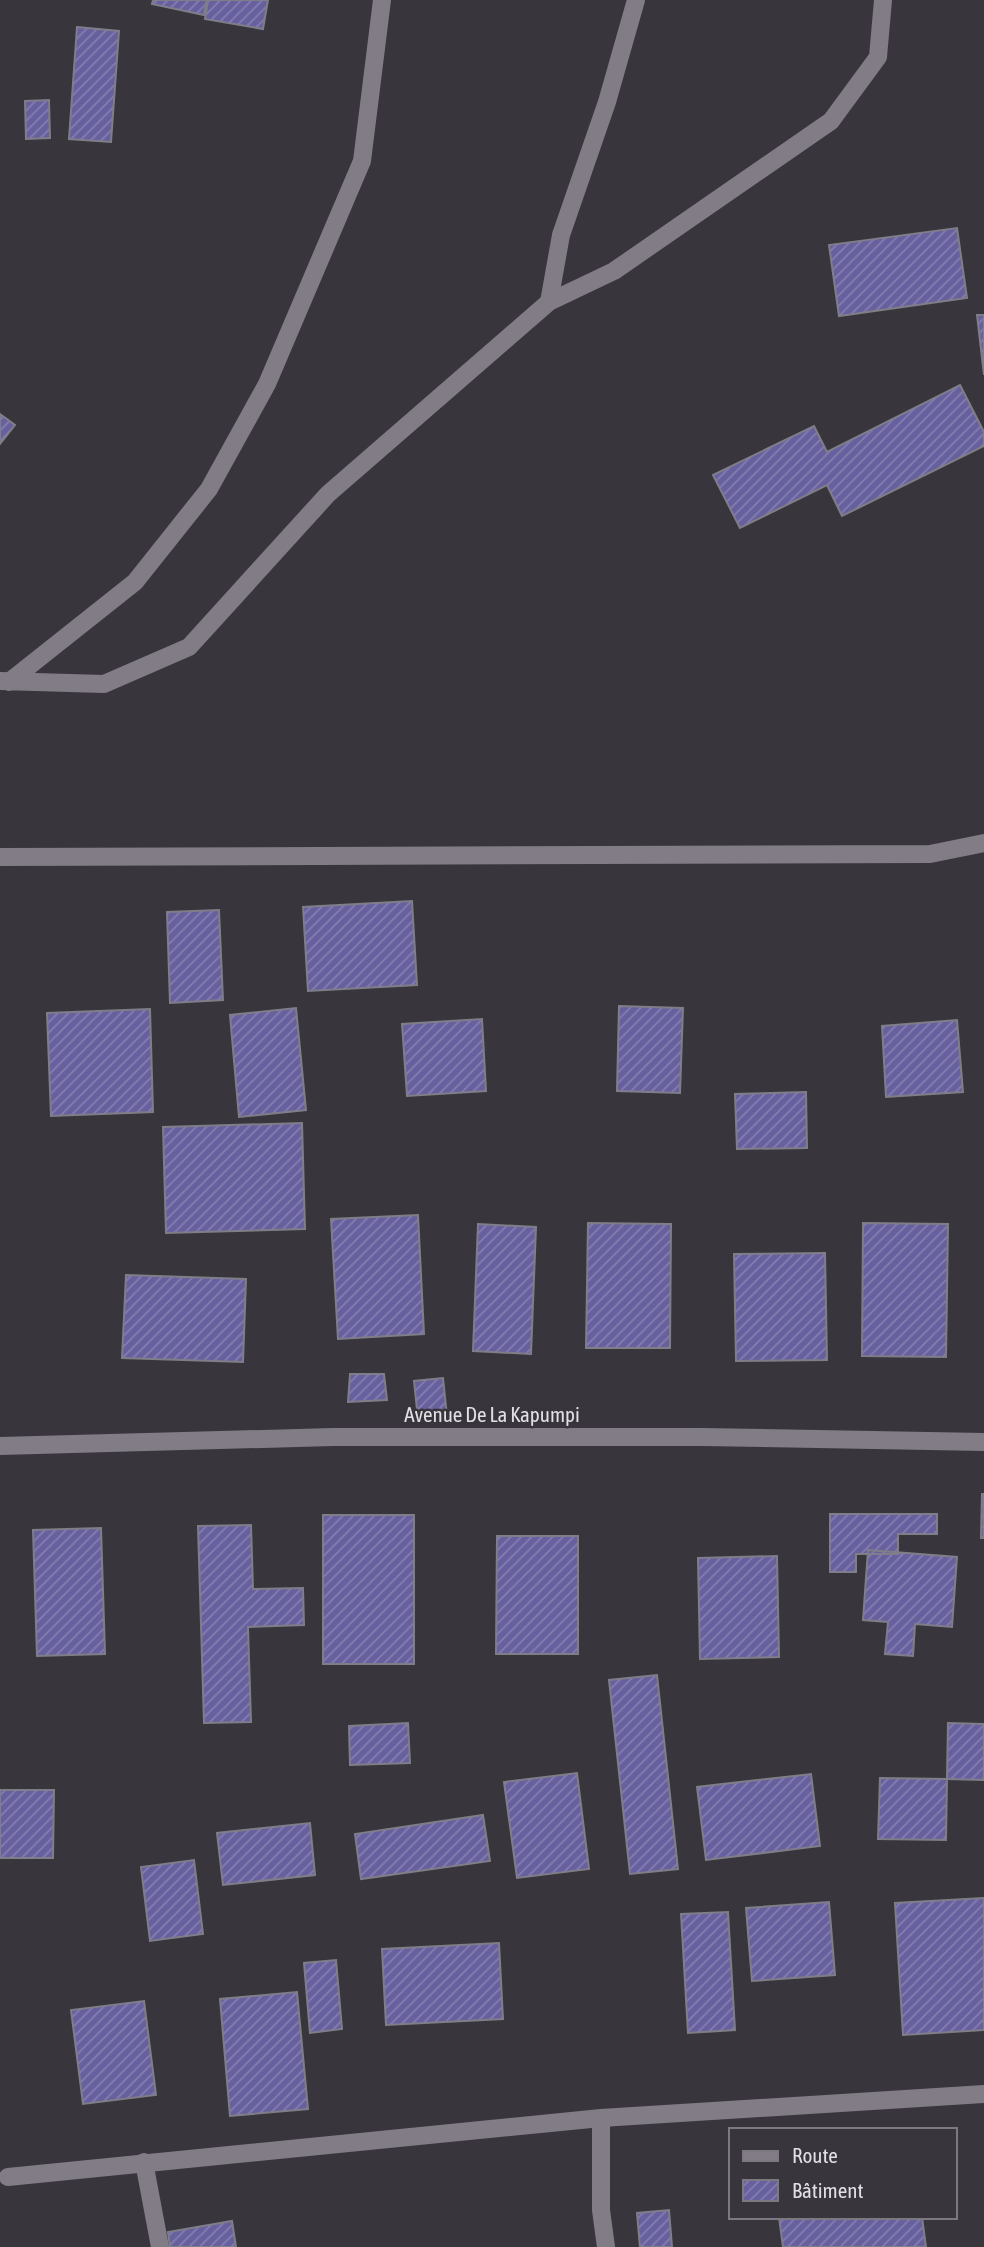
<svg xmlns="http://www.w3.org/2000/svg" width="984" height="2247" font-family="'Asap Condensed',sans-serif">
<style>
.building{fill:url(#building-hatch);stroke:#7f7e88;stroke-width:2}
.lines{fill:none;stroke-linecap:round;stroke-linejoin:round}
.minor{stroke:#817c86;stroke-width:18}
.secondary{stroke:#817c86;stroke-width:18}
.labels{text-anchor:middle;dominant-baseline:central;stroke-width:5;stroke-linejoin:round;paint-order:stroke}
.street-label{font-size:21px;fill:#e2dfe5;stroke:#39353d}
</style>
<defs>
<pattern id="building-hatch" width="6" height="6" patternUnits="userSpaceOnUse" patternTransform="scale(1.75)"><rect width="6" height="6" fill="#67609e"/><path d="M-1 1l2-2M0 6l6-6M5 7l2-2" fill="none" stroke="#847eb0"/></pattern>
</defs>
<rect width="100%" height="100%" fill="#39353d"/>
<path class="building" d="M153,0H207L204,15L152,4Z
M208,0H268L263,29L205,19Z
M77,27L119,31L111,142L69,139Z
M49,100L50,138L26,139L25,101Z
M957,228L967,298L839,316L829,245Z
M977,315H984V375Z
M960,385L984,432V446L842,516L827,485L740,528L713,475L814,426L827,452Z
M0,414L15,425L0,444Z
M412,901L417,985L308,991L303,907Z
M219,910L223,1000L170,1003L167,912Z
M619,1006L683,1008L680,1093L617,1091Z
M296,1008L306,1110L239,1117L230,1015Z
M150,1009L153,1112L51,1116L47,1013Z
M482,1019L486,1091L407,1096L402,1024Z
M957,1020L963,1092L886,1097L882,1026Z
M806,1092L807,1148L737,1149L735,1094Z
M302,1123L305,1229L166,1233L163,1127Z
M418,1215L424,1334L338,1339L331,1219Z
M588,1223L671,1224L670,1348H586Z
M863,1223L948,1224L946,1357L862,1356Z
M478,1224L536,1227L531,1354L473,1351Z
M825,1253L827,1360L736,1361L734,1254Z
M126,1275L246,1279L243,1362L122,1358Z
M350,1374H384L387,1400L348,1402Z
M443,1378L447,1416L418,1419L414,1381Z
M982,1494H984V1538H981Z
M830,1514H937V1534H898V1554H856V1572H830Z
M323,1515H414V1664H323Z
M251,1525L253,1589L303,1588L304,1625L248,1627L251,1722L204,1723L198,1526Z
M101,1528L105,1654L37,1656L33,1530Z
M497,1536H578V1654H496Z
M868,1550L957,1557L952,1627L915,1624L913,1656L885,1654L888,1622L863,1620Z
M777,1556L779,1657L700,1659L698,1558Z
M657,1675L678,1869L630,1874L609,1680Z
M408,1723L410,1763L350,1765L349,1726Z
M948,1723L984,1724V1780L947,1779Z
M577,1773L589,1869L517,1878L504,1782Z
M811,1774L820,1846L706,1860L697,1787Z
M880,1778L947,1779L946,1840L878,1839Z
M0,1790H54L53,1858H0Z
M483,1815L490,1861L361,1879L355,1834Z
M310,1823L315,1875L223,1885L217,1833Z
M194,1860L203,1934L150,1941L141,1867Z
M984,1898V2030L903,2035L895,1903Z
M829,1902L835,1975L752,1981L746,1908Z
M728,1912L735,2030L688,2033L681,1914Z
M499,1943L503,2019L386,2025L382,1949Z
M336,1960L342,2029L310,2033L304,1963Z
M297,1992L308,2109L230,2116L220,1999Z
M144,2001L156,2095L83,2104L71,2010Z
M669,2210L672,2247H640L637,2213Z
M779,2217H922L926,2247H783Z
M232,2221L236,2247H170L168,2232Z"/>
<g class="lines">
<path class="minor" d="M549,302L561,235L607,102L636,0
M0,681L104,684L189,647L328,494L549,302L614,271L831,121L878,57L883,0
M9,682L135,582L209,489L267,384L362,161L382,0
M0,857L930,854L984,843
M601,2118V2210L606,2247
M144,2162L160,2247
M8,2177L601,2118L984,2094"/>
<path class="secondary" d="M0,1446L333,1437H702L984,1442"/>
</g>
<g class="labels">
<g class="street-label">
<text x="492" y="1414">Avenue De La Kapumpi</text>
</g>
</g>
<rect x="729" y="2128" width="228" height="91" fill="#39353d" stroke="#7d7980" stroke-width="2"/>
<rect x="743" y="2151" width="35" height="10" fill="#817c86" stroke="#7d7980" stroke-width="2"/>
<text x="792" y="2163" font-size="21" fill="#e2dfe5">Route</text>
<rect x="743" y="2180" width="35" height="21" fill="url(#building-hatch)" stroke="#7d7980" stroke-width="2"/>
<text x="792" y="2198" font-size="21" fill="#e2dfe5">Bâtiment</text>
</svg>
